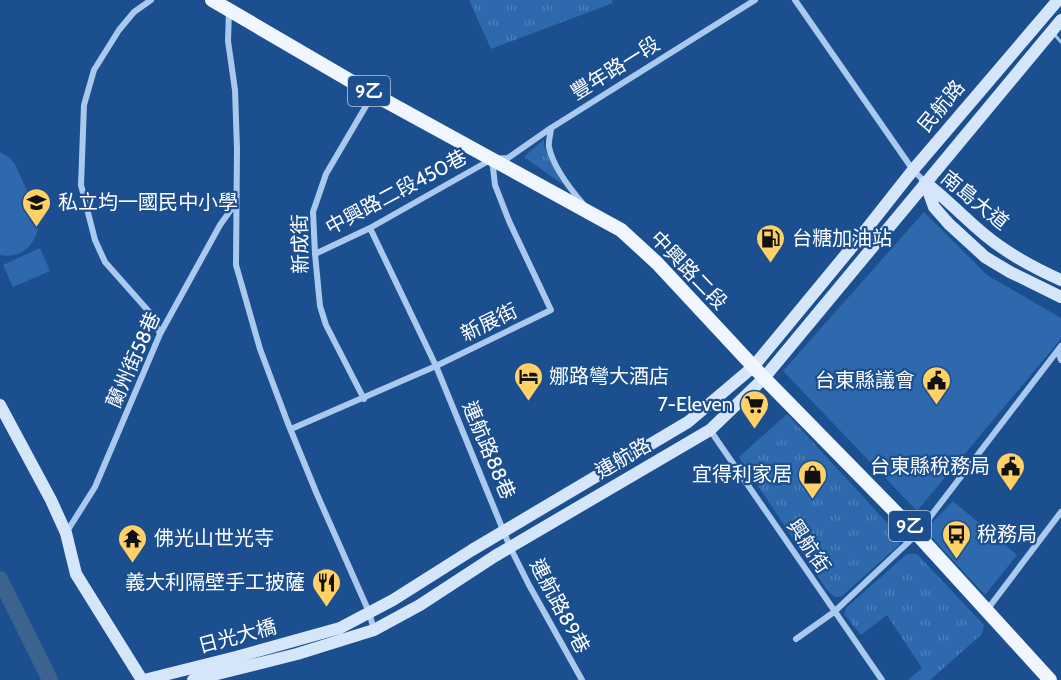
<svg xmlns="http://www.w3.org/2000/svg" width="1061" height="680" font-family="Cabin,'Noto Sans TC',sans-serif">
<style>
.grass{fill:url(#grass-tufts)}
.garden{fill:#2e69ad}
.lines{fill:none;stroke-linecap:round;stroke-linejoin:round}
.stream{stroke:#9cc4f0;stroke-width:3}
.river{stroke:#3c6290;stroke-width:16}
.street{stroke:#a9c9ee;stroke-width:6}
.secondary{stroke:#d6e6fa;stroke-width:12}
.primary{stroke:#f0f6ff;stroke-width:14}
.labels{text-anchor:middle;dominant-baseline:central;stroke-width:4.5;stroke-linejoin:round;paint-order:stroke}
.shield{fill:#1b4f8f;stroke:#bbcadd;stroke-width:1.5}
.shield-label{font-size:18px;font-weight:bold;fill:#fff}
.street-label{font-size:20px;fill:#fff;stroke:#1b4f8f}
.poi-label{font-size:20px;fill:#fff;stroke:#1b4f8f;text-anchor:start}
</style>
<defs>
<pattern id="grass-tufts" width="24" height="20" patternUnits="userSpaceOnUse" patternTransform="scale(1.5)"><rect width="24" height="20" fill="#2e69ad"/><path d="M3 7l-1-3M5 7V3M7 7l1-3M15 17l-1-3M17 17v-4M19 17l1-3" fill="none" stroke="#4d80b9"/></pattern>
</defs>
<rect width="100%" height="100%" fill="#1b4f8f"/>
<path class="grass" d="M469,0H612L613,3L491,49Z
M544,139V145L562,184L524,157Z
M787,414L901,538L899,545L841,597H835L827,590L739,457Z
M907,554H917L984,625L982,634L930,680H908L922,668L887,615L861,635L844,614L846,608Z"/>
<path class="garden" d="M0,152L9,157L15,164L38,216C41,239 25,260 0,255Z
M924,212L987,275L1061,318V339L917,511L783,371Z
M40,248L50,271L13,287L3,265Z
M953,501L1017,555L985,595L925,530Z"/>
<g class="lines">
<path class="stream" d="M1054,34L1061,42"/>
<path class="river" d="M0,579L50,680"/>
<path class="street" d="M151,0L134,12L119,30L94,70L84,105L81,185L95,240L105,262L152,315L160,334
M795,0L913,170L925,182
M229,11L228,41L235,90L237,149L236,265L260,349L287,421L316,492L369,612L374,630
M551,128C551,133 548,141 549,147C553,167 571,190 584,205
M370,228L436,366L510,547L529,585L582,680
M315,254L370,228L492,159L508,158L551,128L755,0
M1058,351L1061,360
M364,399L326,325L320,306L315,254L313,212L326,174L373,94
M291,429L436,366L551,310L509,221L495,185L492,159
M710,430L882,680
M66,533L95,487L160,334L220,225L235,204
M987,610L1061,512
M796,639L834,612L917,534L1061,346"/>
<path class="secondary" d="M925,182L934,207L949,224L985,257L1010,272L1061,297
M926,183C947,199 965,219 985,235C1008,254 1034,268 1061,280
M0,405L51,500L66,533L76,574L142,680
M144,680L236,657L340,628L393,600L472,550L688,422L753,367L857,241L913,170L1058,0
M193,680L297,654L374,630L420,605L495,556L710,430L764,378L1061,20"/>
<path class="primary" d="M212,0L373,94L621,230L657,263L764,378L917,534L1050,680"/>
</g>
<defs>
<symbol id="school-pin" viewBox="-11 -11 22 30"><path d="M0 17L-7.5 6A9.5 9.5 0 1 1 7.5 6Z" fill="#ffd166" stroke="#1b4f8f"/><path d="M0-5L7-2L0 1L-7-2ZM-4 1L0 2.5L4 1V4Q0 6-4 4Z" fill="#111"/></symbol>
<symbol id="fuel-pin" viewBox="-11 -11 22 30"><path d="M0 17L-7.5 6A9.5 9.5 0 1 1 7.5 6Z" fill="#ffd166" stroke="#1b4f8f"/><path d="M-5.5-6h7V0h2V4h1.3V-2.5L3-4.5l.8-.8L6-3V5H2.5V1h-1V6h-7ZM-4.2-4.7v3.2H.2V-4.7Z" fill="#111"/></symbol>
<symbol id="hotel-pin" viewBox="-11 -11 22 30"><path d="M0 17L-7.5 6A9.5 9.5 0 1 1 7.5 6Z" fill="#ffd166" stroke="#1b4f8f"/><path d="M-6-4.5h1.5V1H6V5H4.5V3h-9V5H-6ZM-4 0a1.8 1.8 0 1 1 3.6 0ZM.5 0V-2.5h3Q6-2.5 6 0Z" fill="#111"/></symbol>
<symbol id="civic-pin" viewBox="-11 -11 22 30"><path d="M0 17L-7.5 6A9.5 9.5 0 1 1 7.5 6Z" fill="#ffd166" stroke="#1b4f8f"/><path d="M-.6-6.5H3V-4.5H.6V-3L4-1V1h2V6H-6V1h2V-1L-.6-3ZM-1.2 2.5V6h2.4V2.5Z" fill="#111"/></symbol>
<symbol id="supermarket-pin" viewBox="-11 -11 22 30"><path d="M0 17L-7.5 6A9.5 9.5 0 1 1 7.5 6Z" fill="#ffd166" stroke="#1b4f8f"/><path d="M-6-5.5h2.5l.6 2H6L4.5 2H-2.5L-4.4-4H-6ZM-1.5 3.2a1.3 1.3 0 1 0 .1 0ZM3 3.2a1.3 1.3 0 1 0 .1 0Z" fill="#111"/></symbol>
<symbol id="shop-pin" viewBox="-11 -11 22 30"><path d="M0 17L-7.5 6A9.5 9.5 0 1 1 7.5 6Z" fill="#ffd166" stroke="#1b4f8f"/><path d="M-5-2.5h2.3a2.7 3.5 0 0 1 5.4 0H5L5.5 6h-11ZM-1.5-2.5h3a1.5 2.3 0 0 0-3 0Z" fill="#111"/></symbol>
<symbol id="bus-pin" viewBox="-11 -11 22 30"><path d="M0 17L-7.5 6A9.5 9.5 0 1 1 7.5 6Z" fill="#ffd166" stroke="#1b4f8f"/><path d="M-5-6H5V4H4V6H2V4H-2V6H-4V4H-5ZM-3.5-4V0h7V-4ZM-3.5 1.2v1.5H-2V1.2ZM2 1.2v1.5H3.5V1.2Z" fill="#111"/></symbol>
<symbol id="temple-pin" viewBox="-11 -11 22 30"><path d="M0 17L-7.5 6A9.5 9.5 0 1 1 7.5 6Z" fill="#ffd166" stroke="#1b4f8f"/><path d="M0-6L5-2H3V0L6.5 2.5H4V6H1.5V3h-3V6H-4V2.5H-6.5L-3 0V-2H-5Z" fill="#111"/></symbol>
<symbol id="restaurant-pin" viewBox="-11 -11 22 30"><path d="M0 17L-7.5 6A9.5 9.5 0 1 1 7.5 6Z" fill="#ffd166" stroke="#1b4f8f"/><path d="M-5-6h1v4h1v-4h1v4h1v-4h1v5L-1.5 .5V6h-2V.5L-5-1ZM5-6V6H3V1.5H1.5Q1.5-4 5-6Z" fill="#111"/></symbol>
</defs>
<g fill-rule="evenodd">
<use href="#school-pin" x="20" y="186" width="33" height="45"/>
<use href="#fuel-pin" x="754" y="222" width="33" height="45"/>
<use href="#hotel-pin" x="512" y="360" width="33" height="45"/>
<use href="#civic-pin" x="920" y="364" width="33" height="45"/>
<use href="#supermarket-pin" x="738" y="388" width="33" height="45"/>
<use href="#civic-pin" x="994" y="450" width="33" height="45"/>
<use href="#shop-pin" x="796" y="458" width="33" height="45"/>
<use href="#bus-pin" x="940" y="518" width="33" height="45"/>
<use href="#temple-pin" x="116" y="522" width="33" height="45"/>
<use href="#restaurant-pin" x="310" y="566" width="33" height="45"/>
</g>
<g class="labels">
<g class="shield">
<rect x="348" y="76" width="42" height="30" rx="4.5"/>
<rect x="889" y="511" width="42" height="30" rx="4.5"/>
</g>
<g class="shield-label">
<text x="369" y="91">9乙</text>
<text x="910" y="526">9乙</text>
</g>
<g class="street-label">
<text transform="translate(615 68) rotate(-32)">豐年路一段</text>
<text transform="translate(941 106) rotate(-50)">民航路</text>
<text transform="translate(396 192) rotate(-28)">中興路二段450巷</text>
<text transform="translate(975 200) rotate(39)">南島大道</text>
<text transform="translate(300 244) rotate(-91)">新成街</text>
<text transform="translate(689 270) rotate(46)">中興路二段</text>
<text transform="translate(489 322) rotate(-26)">新展街</text>
<text transform="translate(133 360) rotate(-66)">蘭州街58巷</text>
<text transform="translate(489 450) rotate(67)">連航路88巷</text>
<text transform="translate(623 458) rotate(-30)">連航路</text>
<text transform="translate(809 546) rotate(56)">興航街</text>
<text transform="translate(560 606) rotate(62)">連航路89巷</text>
<text transform="translate(237 636) rotate(-15)">日光大橋</text>
</g>
<g class="poi-label">
<text x="58" y="202">私立均一國民中小學</text>
<text x="792" y="238">台糖加油站</text>
<text x="549" y="376">娜路彎大酒店</text>
<text x="915" y="380" text-anchor="end">台東縣議會</text>
<text x="733" y="404" text-anchor="end">7-Eleven</text>
<text x="990" y="466" text-anchor="end">台東縣稅務局</text>
<text x="792" y="474" text-anchor="end">宜得利家居</text>
<text x="977" y="534">稅務局</text>
<text x="154" y="538">佛光山世光寺</text>
<text x="305" y="582" text-anchor="end">義大利隔壁手工披薩</text>
</g>
</g>
</svg>
